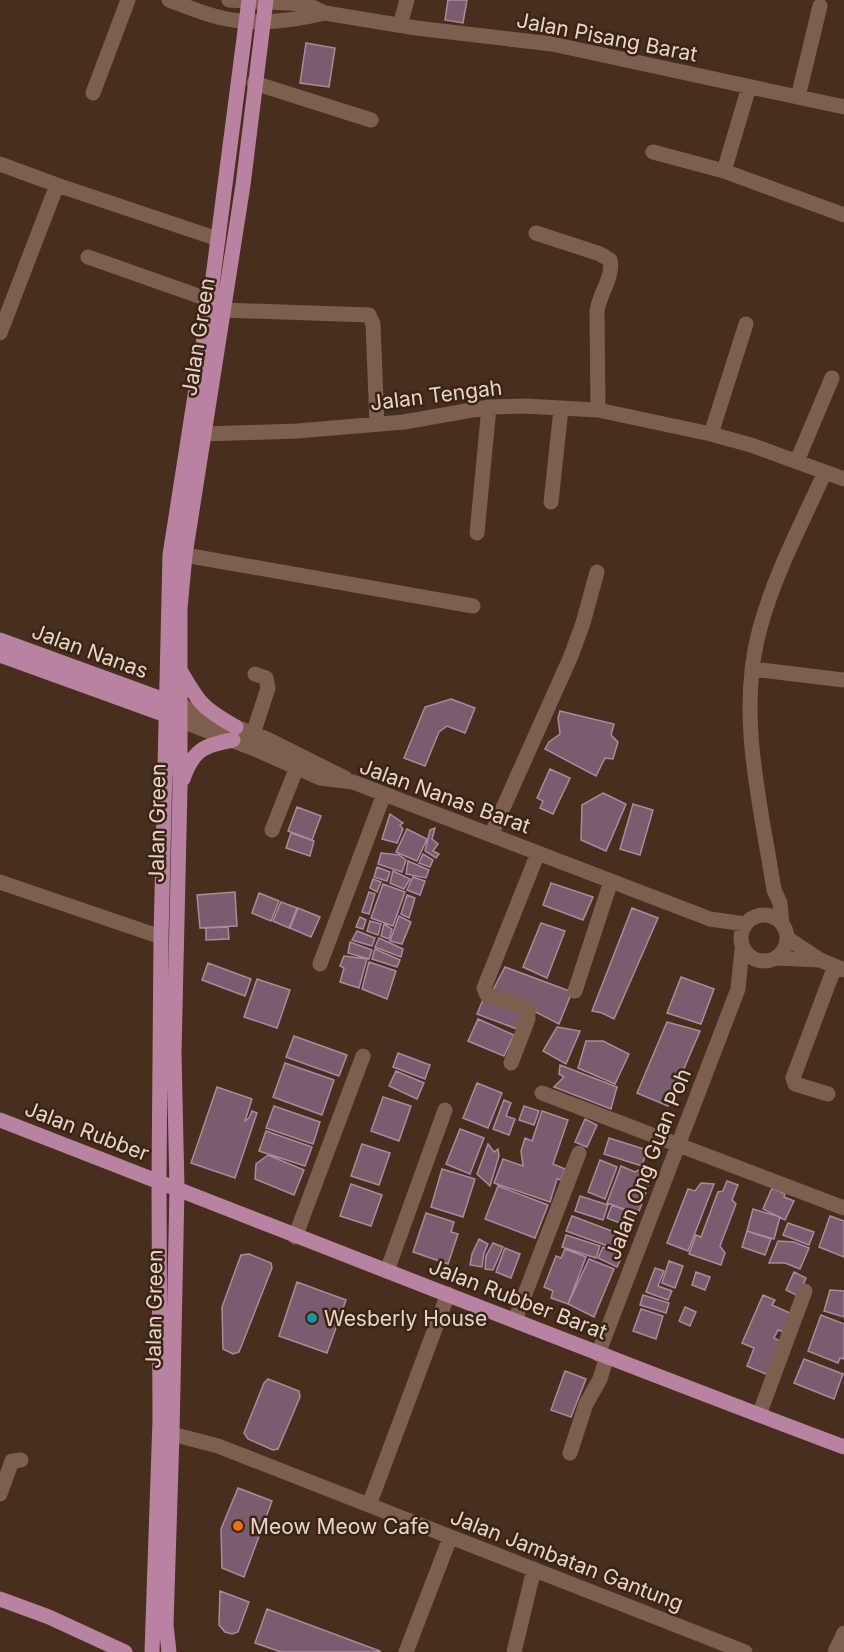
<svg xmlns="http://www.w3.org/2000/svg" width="844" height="1652" font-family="Inter,sans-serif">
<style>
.building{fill:#795c6e;stroke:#a98b9e;stroke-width:1.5}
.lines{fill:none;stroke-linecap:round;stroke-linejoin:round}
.minor{stroke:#7c604d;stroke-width:15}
.major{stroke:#b783a1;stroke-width:15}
.culture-dot{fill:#0f9aa8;stroke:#3c2413;stroke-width:2}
.food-dot{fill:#e8710a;stroke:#3c2413;stroke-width:2}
.labels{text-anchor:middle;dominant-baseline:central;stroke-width:5;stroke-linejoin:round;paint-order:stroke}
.street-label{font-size:21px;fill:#e5d5cb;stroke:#3c2413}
.poi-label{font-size:21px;fill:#e5d5cb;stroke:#3c2413;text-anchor:start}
</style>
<rect width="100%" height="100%" fill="#472e1d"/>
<path class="building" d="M448,0H467L463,23L445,20Z
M306,43L335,48L329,87L300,83Z
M451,699L475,708L465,733L447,726L439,732L425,766L404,758L425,707Z
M560,711L614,724L611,735L618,742L613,759L605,758L596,776L545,749L549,742L560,734L558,718Z
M550,769L570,778L553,814L540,808L543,801L537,798Z
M603,793L626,804L606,851L581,840L582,805Z
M633,804L653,810L640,855L620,849Z
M297,807L321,816L312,840L288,831Z
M390,814L403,823L400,825L403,829L397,843L382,839Z
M435,828L432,839L438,844L433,851L439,854L436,858L425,851L430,830Z
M407,829L427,839L417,861L396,852Z
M291,833L314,841L310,856L286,848Z
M381,853L399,855L406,860L402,872L378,864Z
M423,854L433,860L430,867L419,863Z
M408,861L429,870L426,878L406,874Z
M377,867L390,872L387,881L374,877Z
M393,871L410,879L404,889L390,883Z
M413,877L425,881L420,895L407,890Z
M373,879L381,882L377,892L370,888Z
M551,883L593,897L583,920L543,905Z
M383,884L405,892L393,926L371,918Z
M235,892L237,926L200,928L197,895Z
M369,892L375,894L369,914L362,912Z
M259,893L279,901L271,921L252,913Z
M407,895L415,898L409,918L401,914Z
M281,902L297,908L289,928L273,921Z
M298,908L320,917L311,937L290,928Z
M632,908L658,918L614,1019L602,1013L592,1011Z
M399,916L411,922L402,944L390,941Z
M360,917L366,920L363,929L356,927Z
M370,921L381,924L378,935L367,931Z
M541,923L565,931L547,978L523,967Z
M384,924L392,929L389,939L381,936Z
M228,927L229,939L206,940V928Z
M357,931L375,938L372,946L352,940Z
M379,938L403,949L401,957L375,947Z
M350,942L372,950L369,959L348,953Z
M375,949L400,960L397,967L372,959Z
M344,956L367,959L359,988L340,982L344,968L340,966Z
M369,962L396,971L387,999L362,989Z
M208,963L251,979L245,996L202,980Z
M505,967L572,992L559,1024L493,990Z
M681,977L714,989L701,1024L667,1013Z
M257,979L290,990L277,1028L244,1017Z
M484,997L524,1012L517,1029L477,1014Z
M478,1019L514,1035L504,1056L468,1041Z
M667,1022L700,1031L668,1106L637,1093Z
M557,1027L580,1031L566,1064L543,1051Z
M294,1036L347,1055L339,1076L286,1057Z
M586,1041H603L629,1054L615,1084L578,1068Z
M398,1053L430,1065L425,1079L393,1067Z
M285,1063L334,1080L322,1115L273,1097Z
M560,1065L617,1087L611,1109L554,1087L564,1077L559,1074Z
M396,1071L424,1083L417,1099L389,1086Z
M477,1083L502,1093L488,1128L463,1118Z
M217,1087L252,1099L245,1121L249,1118L252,1111L257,1113L235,1178L191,1163Z
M383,1097L411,1106L399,1141L371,1131Z
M504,1100L511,1103L506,1116L515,1119L509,1135L493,1129Z
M274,1106L320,1122L313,1144L266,1128Z
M524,1106L539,1111L534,1125L519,1120Z
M542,1111L568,1120L553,1164L565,1169L561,1180L557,1179L550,1202L494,1183L503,1159L523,1166L521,1151L525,1138L532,1141Z
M585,1119L597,1125L587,1147L575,1142Z
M460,1129L484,1138L470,1174L446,1164Z
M266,1131L312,1147L305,1166L259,1151Z
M609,1138L647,1150L642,1166L604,1154Z
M362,1144L390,1153L379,1185L351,1176Z
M488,1144L494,1152L498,1149L499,1156L490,1186L477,1174Z
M268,1155L304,1170L294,1195L255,1179L256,1164Z
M600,1160L617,1167L605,1199L588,1192Z
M621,1166L635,1172L641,1169L653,1173L638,1214L607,1203Z
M442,1169L475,1179L463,1217L431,1207Z
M727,1181L738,1185L732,1200L736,1204L720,1246L725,1253L721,1265L689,1254L696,1235L701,1237L718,1192L723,1191Z
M701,1183L714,1184L688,1251L667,1243L688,1189L695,1191Z
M351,1184L382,1195L371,1226L340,1216Z
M498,1186L548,1205L535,1238L485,1219Z
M772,1188L785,1194L784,1197L794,1201L785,1220L763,1209Z
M580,1196L608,1205L603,1220L575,1211Z
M612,1205L635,1214L630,1227L607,1218Z
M753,1209L780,1217L774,1239L747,1231Z
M426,1213L454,1222L451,1232L458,1234L448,1264L413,1252Z
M572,1216L625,1236L619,1250L566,1231Z
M830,1216L844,1221V1257L819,1247Z
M788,1223L814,1232L809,1245L783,1235Z
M747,1231L771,1239L765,1255L742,1247Z
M566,1235L600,1246L596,1258L562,1247Z
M479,1239L488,1244L484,1253L482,1267L470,1265L472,1254Z
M778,1241L794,1242L809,1248L800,1269L785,1263H769Z
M493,1243L503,1247L493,1270L485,1269L486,1256Z
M603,1247L622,1256L617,1267L598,1258Z
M505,1248L520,1254L511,1278L496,1272Z
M565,1249L586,1257L568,1304L551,1298L553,1291L544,1287L556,1256L561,1258Z
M249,1254L271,1263L272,1268L239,1352L233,1354L223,1349L222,1307L241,1255Z
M589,1259L614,1269L594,1317L568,1304Z
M669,1261L683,1266L675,1288L662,1283Z
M655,1268L664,1271L658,1286L672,1291L668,1300L646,1292Z
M696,1272L710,1277L705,1290L692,1285Z
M794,1272L806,1278L798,1296L786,1290Z
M297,1282L346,1300L327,1353L279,1336Z
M830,1290L844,1291V1317L824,1311Z
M643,1295L669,1303L666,1313L640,1305Z
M763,1295L775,1300L772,1305L792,1314L784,1332L778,1330L774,1338L782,1342L768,1375L747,1366L754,1348L742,1343Z
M685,1307L696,1312L690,1326L679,1321Z
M641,1309L663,1316L656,1339L633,1331Z
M821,1315L844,1324V1359L840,1358L838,1363L808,1351Z
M804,1359L843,1374L834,1399L794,1383Z
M565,1371L586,1379L571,1417L551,1410Z
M268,1379L299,1391L300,1397L278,1449L273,1450L248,1439L244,1433L264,1383Z
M238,1488L272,1501L244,1577L222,1568L221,1529Z
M220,1591L249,1602L238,1632L232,1634L225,1632L219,1625Z
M267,1609L380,1651L379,1652H281L255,1643Z"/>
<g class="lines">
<path class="minor" d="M169,0C185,6 202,13 218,17C252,26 292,21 325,13
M229,0L306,4L325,13L416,28L552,44L844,107
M400,25L407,0
M254,83L371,120
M93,93L128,0
M798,97L820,6
M653,152L724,171L844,215
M0,164L57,185L0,333
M724,171L749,87
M57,185L218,239
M536,233L600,254L610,260C614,277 599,294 597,311L598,410
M88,257L210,300
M223,310L369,315L373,324L377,424
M204,434L297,431L404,422L489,407L524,406L598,410L711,434L751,445L844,479
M711,434L746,324
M797,461L832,378
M551,502L561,409
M477,533L489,407
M185,555L473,606
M753,669L844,680
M179,705L267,739L345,778
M179,720L257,750L320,778L353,782L710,919L745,924
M253,734L268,688L266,678L255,674
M272,830L297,767
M491,835L571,656L583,623L597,572
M0,882L161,937
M741 938a23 23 0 1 1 46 0a23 23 0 1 1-46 0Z
M782,924L780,903L774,890C761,805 736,714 760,628C775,573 802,523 825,472
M787,938L820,960L844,970
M777,958L820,960
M320,964L384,794
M575,991L611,881
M511,1063L528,1019V1010L524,1007L487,995L484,988L538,853
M542,1093L844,1208
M828,1094L795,1084L793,1078L835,966
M295,1237L363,1056
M387,1271L445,1110
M515,1320L579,1153
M598,1354L738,989L742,949
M759,1415L805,1291
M172,1434L218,1446L745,1652
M570,1453L586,1404L600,1379L607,1356
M0,1494L12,1461L21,1460
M369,1505L448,1294
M406,1652L450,1538
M514,1652L534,1569
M835,1652L844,1633"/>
<path class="major" d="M0,640L173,703
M0,655L174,718
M180,670C199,703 202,708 236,727
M183,779C193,750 204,745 233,740
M0,1120C281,1229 562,1341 844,1447
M0,1599L49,1617L125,1652
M152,1652L160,1420L159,1181L161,937L170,555L210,300L249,0
M169,1652L166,1625L172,1434L177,1188L174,1053L180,788V608L185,555L243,185L266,0"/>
</g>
<circle class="culture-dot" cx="312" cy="1318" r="6"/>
<circle class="food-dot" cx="238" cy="1526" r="6"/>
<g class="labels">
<g class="street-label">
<text transform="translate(607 37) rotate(11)">Jalan Pisang Barat</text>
<text transform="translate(198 337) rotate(-81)">Jalan Green</text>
<text transform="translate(436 395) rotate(-7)">Jalan Tengah</text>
<text transform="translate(90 651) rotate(20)">Jalan Nanas</text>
<text transform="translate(445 796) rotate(20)">Jalan Nanas Barat</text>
<text transform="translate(157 823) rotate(-89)">Jalan Green</text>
<text transform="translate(87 1131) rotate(21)">Jalan Rubber</text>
<text transform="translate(648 1164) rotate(-69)">Jalan Ong Guan Poh</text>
<text transform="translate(518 1299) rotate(21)">Jalan Rubber Barat</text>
<text transform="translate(154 1309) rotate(-89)">Jalan Green</text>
<text transform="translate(567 1560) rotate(21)">Jalan Jambatan Gantung</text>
</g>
<g class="poi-label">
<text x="324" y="1318">Wesberly House</text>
<text x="250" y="1526">Meow Meow Cafe</text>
</g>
</g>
</svg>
